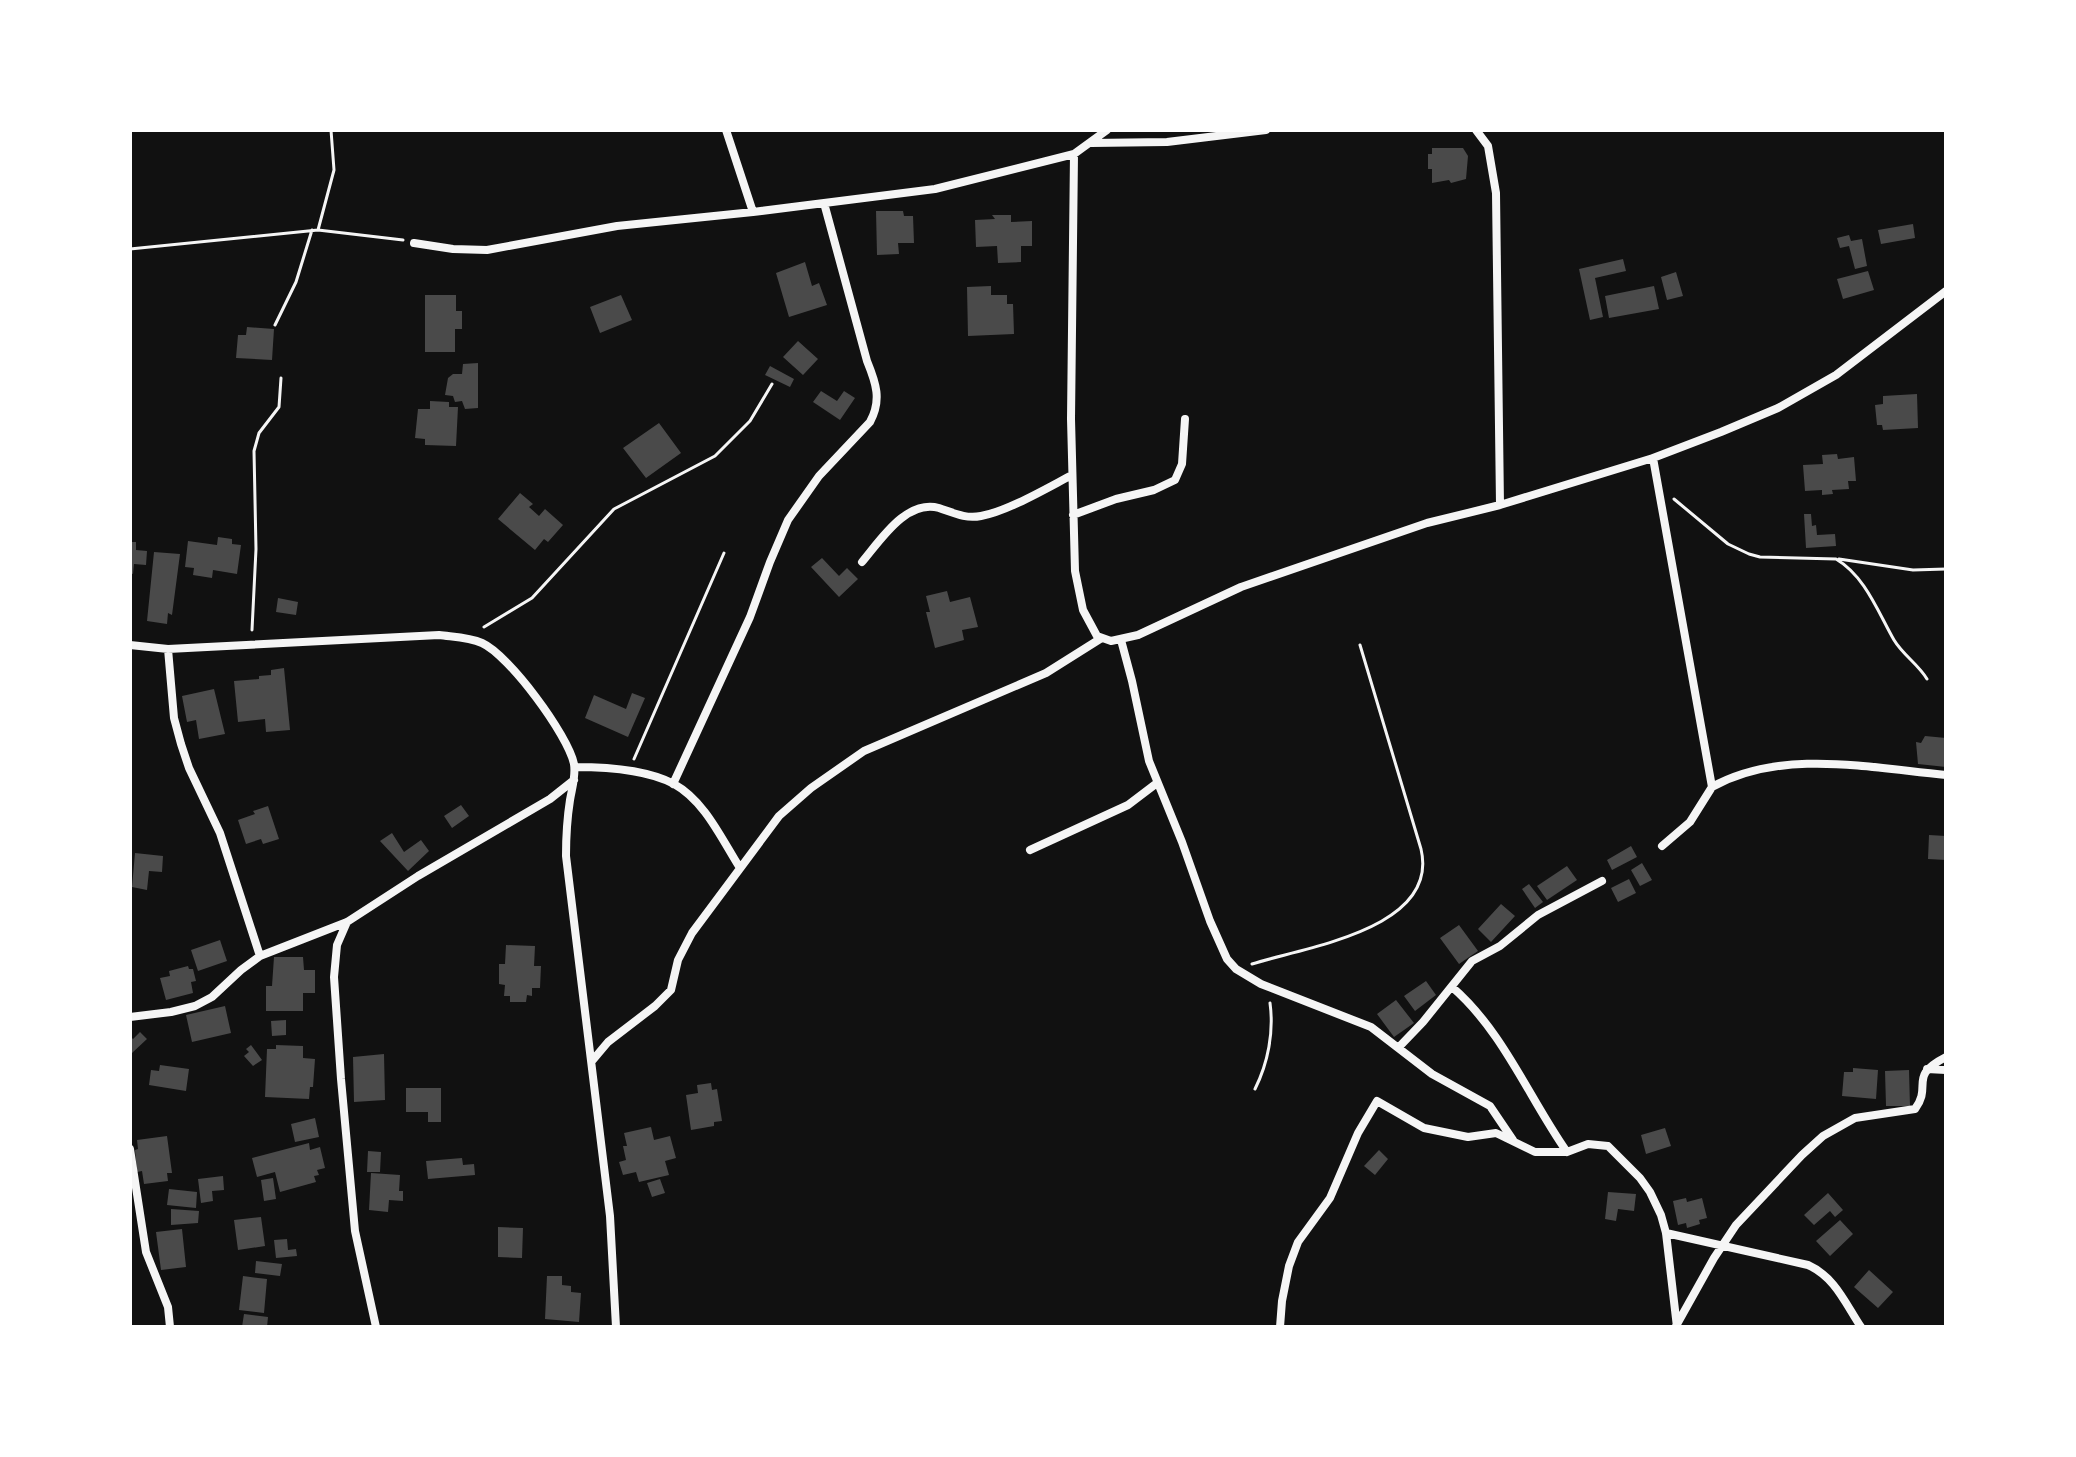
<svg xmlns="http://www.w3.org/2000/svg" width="2076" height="1457" font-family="Cabin,sans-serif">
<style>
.building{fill:#4a4a4a}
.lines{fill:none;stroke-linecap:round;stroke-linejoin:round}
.path{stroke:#f5f5f5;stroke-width:3}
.minor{stroke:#f5f5f5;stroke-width:8}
</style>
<rect width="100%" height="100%" fill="#111"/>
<path class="building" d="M1432,148H1463L1468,156L1466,179L1451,183L1449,180L1432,183V169H1428V154H1432Z
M876,211H903L904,216H913L914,243H898L899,254L877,255Z
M992,215H1011V222L1032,221V246H1021V262L998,263L997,246L976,247L975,220L995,219Z
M1913,224L1915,238L1881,244L1878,230Z
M1849,235L1851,241L1862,239L1867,266L1855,269L1849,246L1840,248L1837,238Z
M1623,259L1626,271L1595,278L1603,317L1590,320L1579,269Z
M805,262L812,286L819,283L827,305L789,317L776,273Z
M1868,271L1874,290L1843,299L1837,279Z
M1676,272L1683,296L1667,300L1661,277Z
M991,286V295H1007V304H1013L1014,334L968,336L967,287Z
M1654,286L1659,309L1609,318L1605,296Z
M425,295H456V311H462V329H455V352H425Z
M621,295L632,320L600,333L590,307Z
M247,327L274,329L272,360L236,358L238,335H246Z
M798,341L818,359L803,375L783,357Z
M478,363V408L465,409L462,401L455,402L453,396L445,395L448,378L453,374H462L463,364Z
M770,366L794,379L790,387L765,375Z
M821,391L837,401L844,391L855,398L840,420L813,402Z
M1917,394L1918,428L1883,430L1882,425H1877L1875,405L1883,404V396Z
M430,401L449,402V407H458L456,446L425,445V439L415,438L418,409H430Z
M659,423L681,453L646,478L623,448Z
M1837,454L1838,459L1854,457L1856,481H1848L1849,489L1832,490L1833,494L1822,495V490L1805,491L1803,465L1823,464L1822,455Z
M520,493L533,504L529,507L539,516L545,509L563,525L548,542L544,539L535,550L498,519Z
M1804,514H1811L1812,526L1816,525L1817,535L1835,534L1836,546L1806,548Z
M218,537L232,539V544L241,545L237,574L213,570L212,578L193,575L194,568L185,567L188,541L217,545Z
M130,542H136V550L147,551L146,565L134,564L133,574L130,573Z
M154,552L180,554L172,615L168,613L167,624L147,621Z
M822,558L839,576L847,568L858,579L839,597L811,567Z
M947,591L950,602L970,597L978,627L962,630L964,640L935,648L926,612H930L926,596Z
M278,598L298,602L296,615L276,612Z
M284,668L290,730L266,732L265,719L238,722L234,681L259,679V676L271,675V670Z
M214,689L225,734L199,739L196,720L187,722L182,696Z
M632,693L645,698L628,737L585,718L594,695L626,709Z
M1925,736L1946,738V767L1918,764L1916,742L1921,743Z
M461,805L469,816L452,828L444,816Z
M268,806L279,839L263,844L261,839L246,844L238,820L255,814L253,811Z
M392,833L404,852L421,840L429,851L408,871L380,841Z
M1929,835L1946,836V860L1928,859Z
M1631,846L1637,857L1612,870L1607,860Z
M135,853L163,856L162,872L149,871L147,890L132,887Z
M1642,863L1652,880L1640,886L1631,870Z
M1567,866L1577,880L1547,900L1537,886Z
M1629,879L1636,893L1618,902L1611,888Z
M1529,884L1543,902L1535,908L1522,889Z
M1501,904L1515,916L1491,942L1478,929Z
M1459,925L1478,951L1459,964L1440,938Z
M220,940L227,961L198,971L191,950Z
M506,945L535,946L534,966H541L540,988H532V996L527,995L526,1002H510V996H504L505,985L499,984V964H505Z
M274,957H303L304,970H315V993H303V1011H266V986H272Z
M188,966L189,969H193L196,981L191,982L193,993L166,1000L160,978L170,976L169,971Z
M1426,981L1436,995L1415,1011L1404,996Z
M1396,1000L1414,1023L1394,1037L1377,1014Z
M225,1006L231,1033L192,1042L186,1015Z
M286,1020V1035L272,1036L271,1021Z
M140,1032L147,1039L132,1053L130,1036L133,1039Z
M251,1045L262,1060L253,1066L244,1056L249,1052L246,1049Z
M276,1045L303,1046V1058L315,1059L313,1087H310L309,1099L265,1097L267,1049H276Z
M384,1054L385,1100L354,1102L353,1057Z
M160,1065L189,1069L186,1091L149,1085L151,1070L159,1071Z
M1853,1068L1878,1070L1876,1099L1842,1096L1844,1072H1853Z
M1909,1070L1910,1106H1886L1885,1071Z
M711,1083L712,1090L717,1089L722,1121L714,1122V1126L691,1130L686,1095L698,1093L697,1085Z
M406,1088H441V1122H428V1112H406Z
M315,1118L319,1137L295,1142L291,1124Z
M651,1127L654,1140L670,1136L676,1158L665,1161L669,1175L639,1182L636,1172L623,1175L619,1162L626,1160L623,1146H627L624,1133Z
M1665,1128L1671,1146L1646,1154L1641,1135Z
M167,1136L172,1173H167L168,1181L144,1184L142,1171L137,1172L135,1150L138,1149L137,1140Z
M309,1143L310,1150L320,1147L325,1168L317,1170L319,1175L314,1176L316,1182L280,1192L275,1172L257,1177L252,1158Z
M1379,1150L1388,1159L1375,1175L1364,1166Z
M368,1151L381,1152L380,1172H367Z
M462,1158L463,1165L474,1164L475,1175L428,1179L426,1161Z
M371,1173L400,1175L399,1191H403V1201L389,1200L388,1212L369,1210Z
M223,1176L224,1190L212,1191L213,1201L201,1203L198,1179Z
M273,1178L276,1199L264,1201L261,1180Z
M660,1179L665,1193L652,1197L647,1183Z
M169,1189L197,1192L196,1208L167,1205Z
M1608,1192L1636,1194L1634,1211L1618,1209L1616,1221L1605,1219Z
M1828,1193L1843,1210L1835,1217L1830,1211L1814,1225L1804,1215Z
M1686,1198L1687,1202L1702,1198L1707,1218L1699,1220L1700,1224L1687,1228L1686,1223L1678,1225L1673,1201Z
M171,1209L199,1211L198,1223L171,1225Z
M261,1217L265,1246L238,1250L234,1220Z
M1840,1220L1853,1234L1830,1256L1816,1241Z
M498,1227L523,1228L522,1258L498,1257Z
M182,1229L186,1267L161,1270L156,1232Z
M287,1239L288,1250L296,1249L297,1256L276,1258L274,1240Z
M256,1261L282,1264L280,1276L255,1273Z
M1869,1270L1893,1292L1878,1308L1854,1287Z
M243,1276L267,1279L264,1313L239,1310Z
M547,1276H562V1285L571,1286V1292L581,1293L579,1322L545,1319Z
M244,1314L268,1317L267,1327H242Z"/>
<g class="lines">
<path class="path" d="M318,230L334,170L331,130
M130,249L318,230L403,240
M275,325L296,282L312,230
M1674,499L1728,544L1749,554L1760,557L1836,559C1865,576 1878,612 1894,640C1903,655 1918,664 1927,679
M1839,559L1913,570L1946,569
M484,627L532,598L614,509L715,456L750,421L772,384
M252,630L256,549L254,451L259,433L279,407L281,378
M634,759L724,553
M1252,964C1305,947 1440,929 1421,849L1360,645
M1255,1089C1268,1063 1274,1032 1270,1003"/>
<path class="minor" d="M726,130L753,212
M1476,130L1488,146L1496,193L1500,505
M1091,143L1167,142L1266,130
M1074,154L1071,419L1075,571L1083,610L1097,636L1111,641L1138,635L1241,587L1427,523L1500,505L1653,458L1721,432L1778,408L1836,375L1946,291
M414,243L453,249L487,250L617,226L753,212L935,189L1074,154L1107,130
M1653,458L1712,787L1690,822L1662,846
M1073,515L1116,499L1154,490L1175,480L1182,464L1185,419
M862,562C880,541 906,499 939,508C954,513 965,519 981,516C1008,511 1047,488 1072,475
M1121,640L1132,681L1149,761L1182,842L1210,921L1227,959L1236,969L1261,984L1371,1027L1432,1074L1490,1106L1513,1140
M130,645L168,649L439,635C454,637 469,637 482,643C509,655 568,735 574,764C576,776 572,788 570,800C567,819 566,837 566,856L610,1216L616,1327
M168,649L174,718L181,744L189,768L220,833L260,956
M575,767C606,767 646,769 674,784C705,801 722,840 740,868
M673,784L750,617L770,562L788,520L819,476L870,422C882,400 876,383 867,361L824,203
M1712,787C1782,748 1871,768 1946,775
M1030,850L1128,805L1157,783
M347,922L337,945L334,977L341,1079L355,1231L376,1327
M1452,987C1503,1031 1529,1098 1567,1152
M130,1017L171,1012L195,1006L212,997L241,970L260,956L347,922L418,876L550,799L574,780
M1399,1047L1423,1022L1472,961L1500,946L1538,915L1602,881
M592,1061L608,1042L655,1006L671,990L678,960L692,933L779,816L811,788L864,751L1046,673L1100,639
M1927,1069L1946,1070
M130,1149L146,1252L168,1307L170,1327
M1666,1233L1808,1265C1835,1277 1845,1303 1861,1327
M1676,1326L1714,1258L1736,1225L1802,1155L1823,1136L1855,1118L1915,1109C1933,1085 1907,1077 1946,1057
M1280,1327L1282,1301L1289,1266L1298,1242L1330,1198L1358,1133L1377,1101L1424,1128L1468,1137L1496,1133L1535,1152H1567L1588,1144L1608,1146L1640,1178L1650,1192L1661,1215L1666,1233L1677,1327"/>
</g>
<rect width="2076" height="1457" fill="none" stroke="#ffffff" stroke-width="264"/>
</svg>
